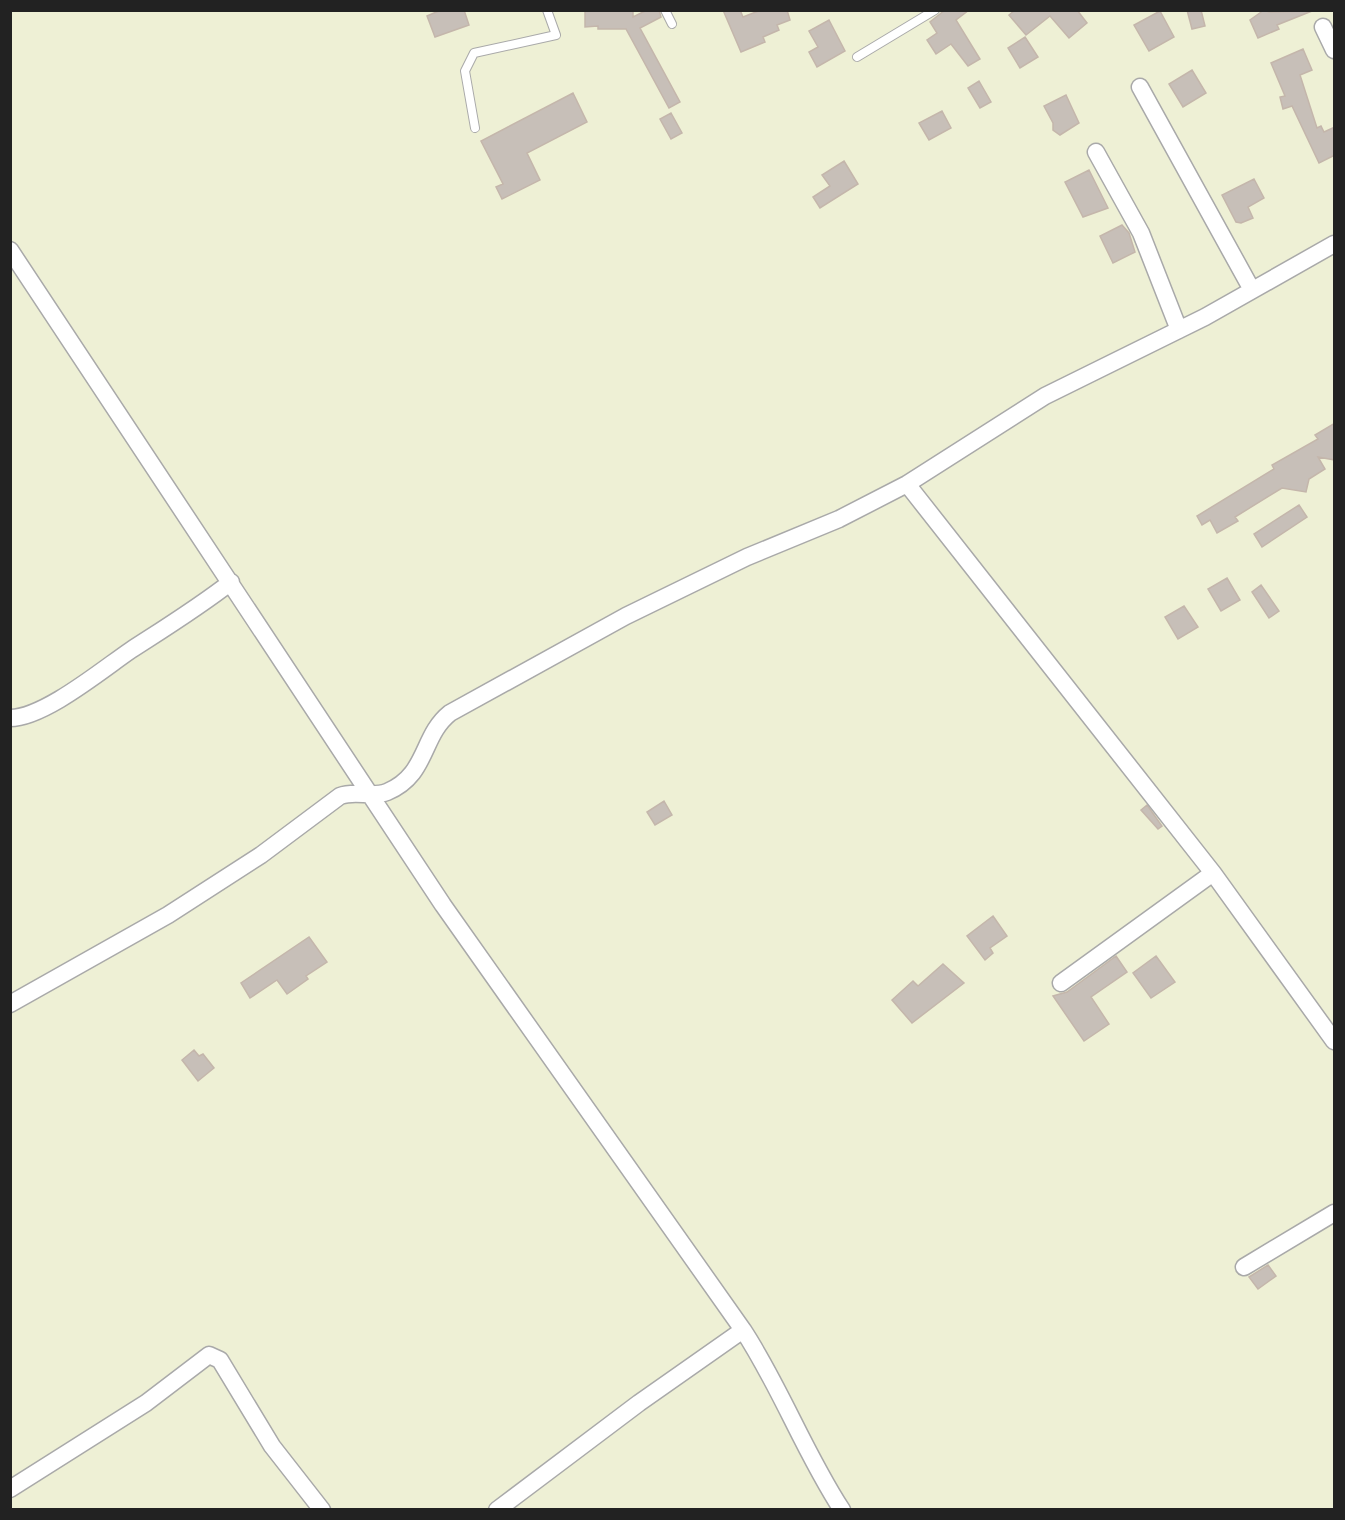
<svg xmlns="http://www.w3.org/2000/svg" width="1345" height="1520" font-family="'Public Sans',sans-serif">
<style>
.farmland{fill:#eef0d5}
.building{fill:#c7bfb8;stroke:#c4b6ab;stroke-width:1.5}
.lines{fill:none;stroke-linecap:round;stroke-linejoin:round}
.service-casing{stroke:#a9a9a9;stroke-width:10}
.minor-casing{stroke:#a9a9a9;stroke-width:19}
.service{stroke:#fff;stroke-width:8}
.minor{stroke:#fff;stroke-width:16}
</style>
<rect width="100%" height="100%" fill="#f2efe9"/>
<path class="farmland" d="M11,11H1334V1509H11Z"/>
<path class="building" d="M441,10H464L469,25L435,37L427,16Z
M585,10H633V17L647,10H659L661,17L640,28L680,102L669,108L626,29H598V26L585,27Z
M723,10H740L743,17L761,10H787L790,20L777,25L779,30L763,37L765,42L741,52Z
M945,10H969L956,20L980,59L968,66L951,44L936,54L927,40L937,33L930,22Z
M1015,10H1077L1087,23L1069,38L1050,16L1026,35L1009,15Z
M1187,10H1201L1205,26L1192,29Z
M1264,10L1269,12L1312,11L1277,25L1279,29L1258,38L1250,20Z
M1160,11L1174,37L1149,51L1134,25Z
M829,20L845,51L817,67L809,52L818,47L809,31Z
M1025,37L1038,57L1020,68L1008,48Z
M1303,49L1312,70L1300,75L1317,128L1321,126L1324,132L1335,127V155L1319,163L1292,106L1283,109L1280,97L1285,96L1271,63Z
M1192,70L1206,93L1183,107L1169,84Z
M979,81L991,102L980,108L968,88Z
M573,93L587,122L527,153L540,180L502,199L496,187L503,184L481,141Z
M1066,95L1079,123L1060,135L1053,130V123L1044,106Z
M942,111L951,128L929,140L919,123Z
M671,113L682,133L671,139L660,119Z
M844,161L858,184L820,208L813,197L830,186L822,175Z
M1089,170L1108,208L1083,217L1065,182Z
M1254,179L1264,198L1248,207L1253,218L1241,223L1236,222L1222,195Z
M1122,225L1129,233L1135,252L1113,263L1100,236Z
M1335,423V460L1318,457L1325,469L1309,479L1306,492L1282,488L1235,517L1238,521L1217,533L1210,520L1202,525L1197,516L1274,469L1272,465L1318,439L1315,435Z
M1299,505L1307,517L1262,547L1254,534Z
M1227,578L1240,600L1221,611L1208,589Z
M1261,585L1279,611L1269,618L1252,592Z
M1184,606L1198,627L1178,639L1165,617Z
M664,801L672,815L655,825L647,812Z
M1147,805L1162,826L1158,829L1141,810Z
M993,916L1007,936L990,948L993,953L985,960L967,936Z
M309,937L327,962L306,976L308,979L287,994L277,980L250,998L241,983Z
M1116,956L1127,972L1091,997L1109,1024L1084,1041L1053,996L1067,992Z
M1156,956L1175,982L1151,998L1133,973Z
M943,964L964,983L912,1023L892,1000L913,981L918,986Z
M194,1050L199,1056L203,1054L214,1068L198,1081L182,1060Z
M1268,1265L1276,1276L1258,1289L1249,1277Z"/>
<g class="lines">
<defs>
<path id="service" d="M665,10L672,24
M857,57L935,10
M475,128L465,71L474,53L556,35L547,10"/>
<path id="minor" d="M1323,27L1334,50
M1140,87L1252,290
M1096,152L1141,233L1179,330
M10,250L443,905L743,1330C781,1388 804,1452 842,1510
M907,484L1213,873L1334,1041
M10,718C44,718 103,669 131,650C165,628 199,607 231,582
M1061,983L1213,873
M10,1004L168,915L261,855L340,796C355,790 372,798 387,792C428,775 421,736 450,713L626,616L747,557L839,519L907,484L1045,396L1205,317L1334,244
M1244,1267L1334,1213
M10,1489L146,1403L209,1355L220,1360L272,1446L322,1510
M497,1510L639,1403L743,1330"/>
</defs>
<use href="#service" class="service-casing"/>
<use href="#minor" class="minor-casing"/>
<use href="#service" class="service"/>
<use href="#minor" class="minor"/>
</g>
<rect width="1345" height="1520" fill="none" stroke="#222222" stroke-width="24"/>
</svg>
